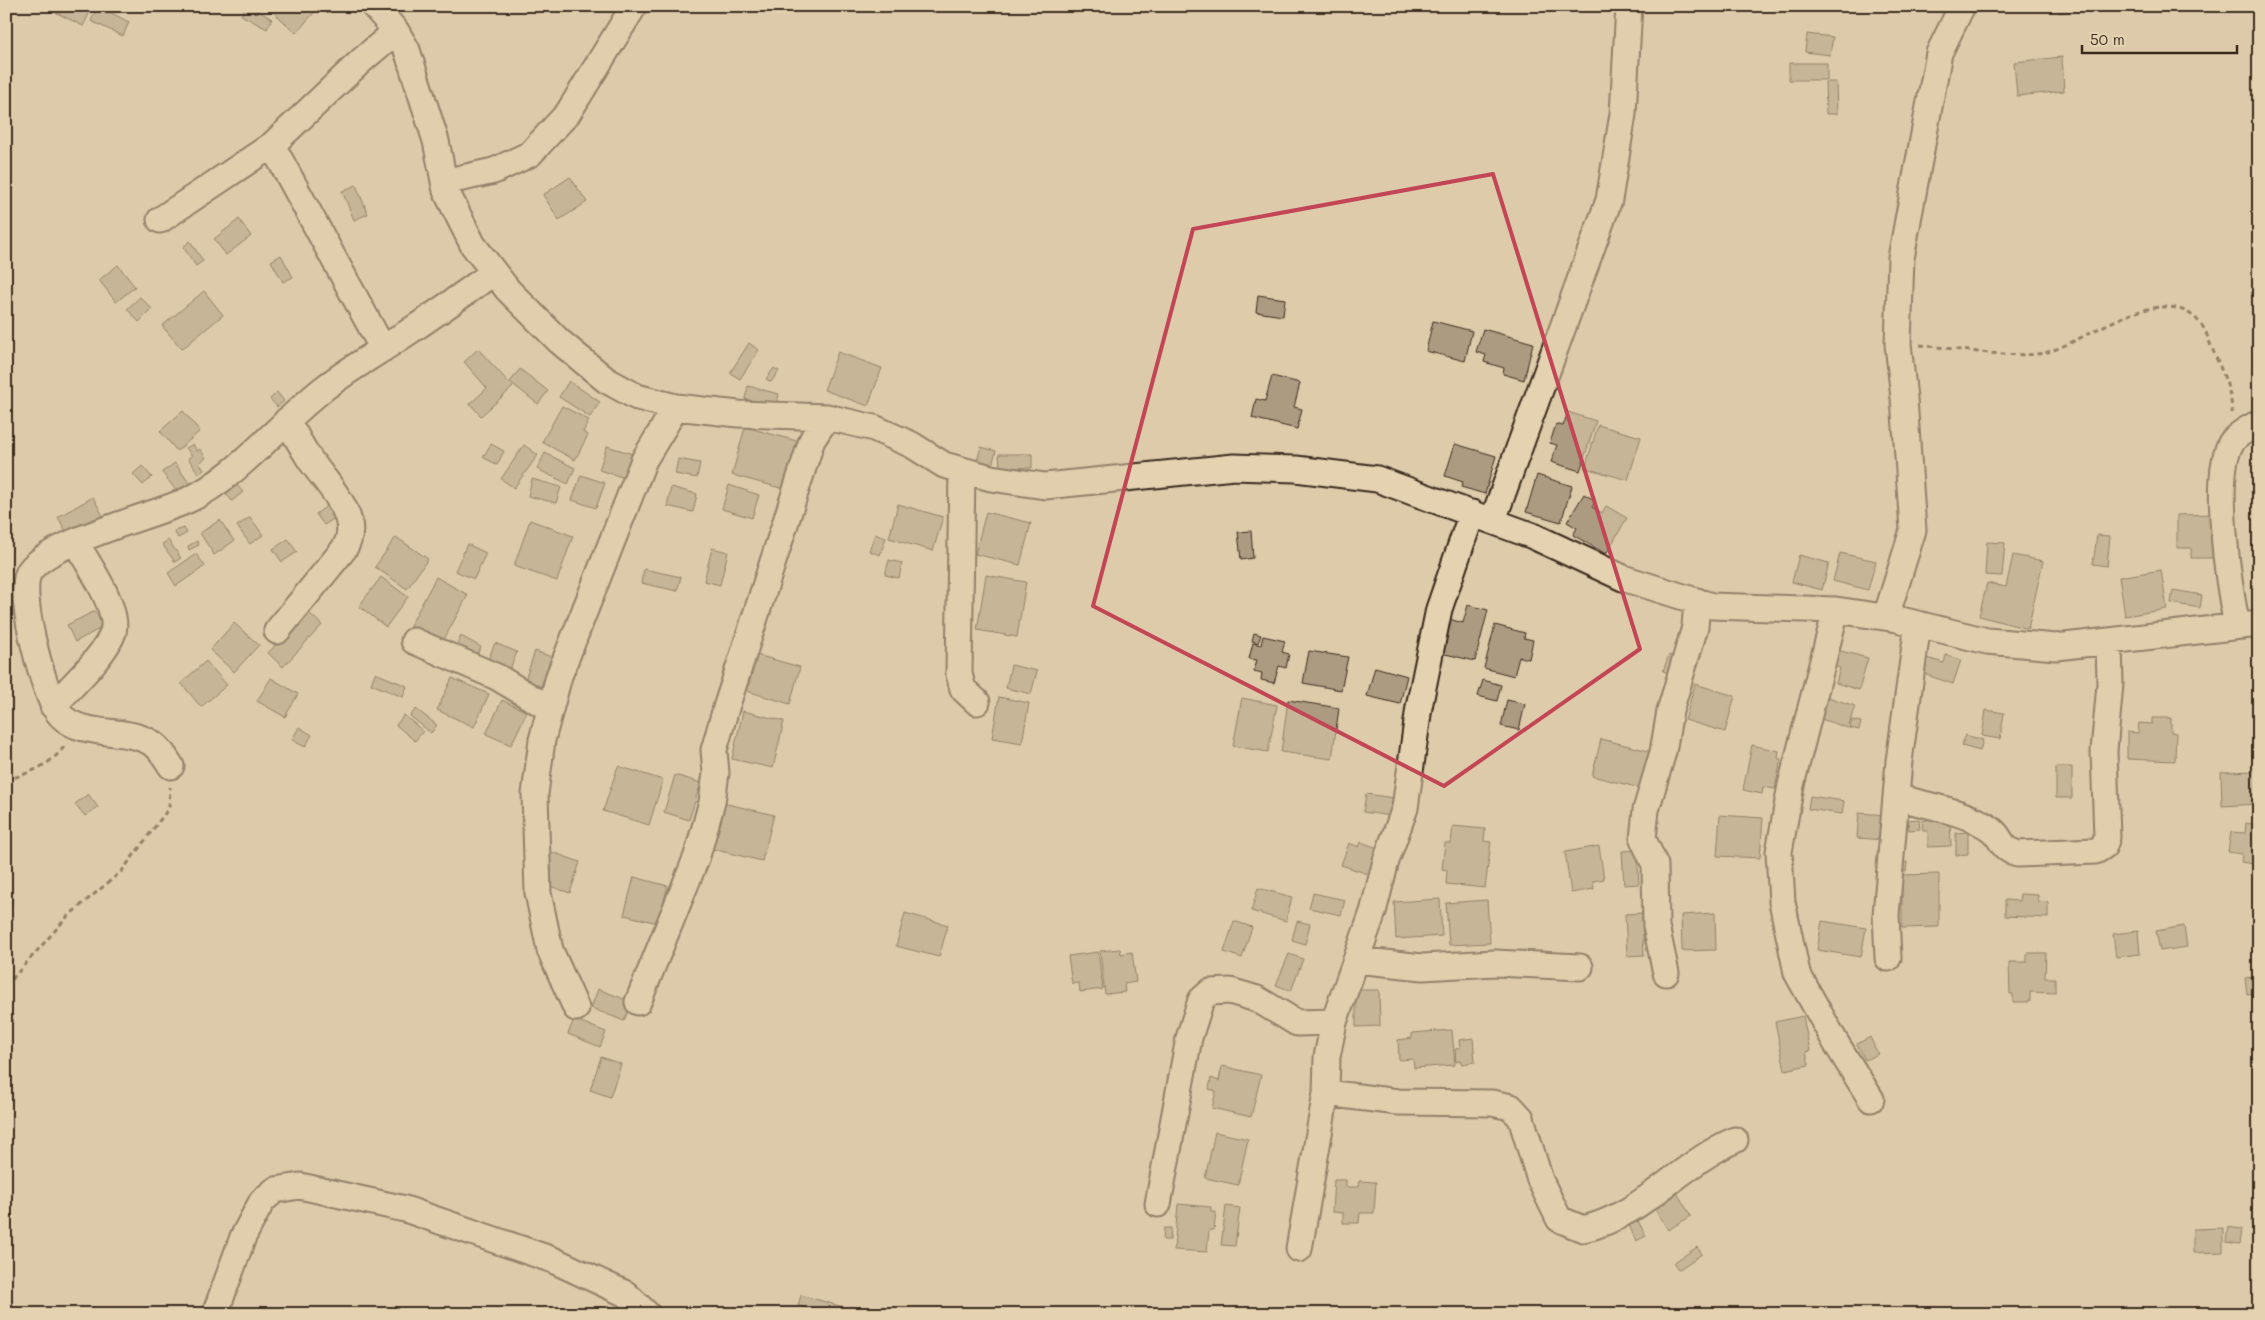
<svg xmlns="http://www.w3.org/2000/svg" width="2265" height="1320" font-family="Mali,sans-serif">
<style>
.building{fill:#ad9b81;stroke:#3b2a1e}
.lines{fill:none;stroke-linecap:round;stroke-linejoin:round}
.minor-casing{stroke:#3b2a1e;stroke-width:29}
.path{stroke:#3b2a1e;stroke-width:3;stroke-dasharray:5 4;stroke-linecap:butt}
.minor{stroke:#e4d2b0;stroke-width:25}
.marked{fill:none;stroke:#c24655;stroke-width:4;stroke-linejoin:round}
</style>
<rect width="100%" height="100%" fill="#ddcbaa"/>
<filter id="ink" filterUnits="userSpaceOnUse"><feTurbulence type="fractalNoise" baseFrequency=".02" numOctaves="2"/><feDisplacementMap in="SourceGraphic" scale="10" xChannelSelector="R" yChannelSelector="G"/><feConvolveMatrix kernelMatrix="1 2 1 2 8 2 1 2 1" color-interpolation-filters="sRGB"/></filter>
<g filter="url(#ink)">
<path class="building" d="M57,6H93L83,26L55,12Z
M98,6L129,22L123,36L91,21Z
M246,6H250L272,19L267,29L241,15Z
M267,6H320L296,33Z
M2058,6H2077L2078,10L2059,13Z
M1807,34L1833,37L1830,55L1805,52Z
M2062,57L2064,91L2017,96L2014,62Z
M1789,63H1827V80H1789Z
M1825,82H1836L1837,114H1826Z
M570,177L587,202L559,220L543,195Z
M356,185L368,214L354,220L342,191Z
M239,219L251,236L226,255L214,239Z
M190,241L203,261L196,266L183,247Z
M281,255L293,277L283,282L271,261Z
M118,265L135,287L116,302L99,280Z
M204,291L223,315L182,349L162,326Z
M1258,295L1285,299L1283,316L1256,312Z
M140,297L152,309L139,322L127,309Z
M1433,321L1472,331L1465,361L1426,351Z
M1483,329L1533,343L1524,380L1503,374L1504,368L1484,362L1486,355L1476,352Z
M749,343L759,350L740,379L730,373Z
M478,349L513,387L481,416L470,404L487,388L464,362Z
M838,352L882,368L868,406L824,390Z
M774,368L779,371L771,382L766,379Z
M520,369L548,391L538,404L510,382Z
M1272,376L1300,383L1294,407L1302,409L1297,429L1252,418L1256,399L1265,401Z
M569,381L600,402L590,417L559,397Z
M748,386L779,394L776,407L745,399Z
M277,392L284,401L277,407L270,399Z
M562,406L589,420L583,432L588,435L575,460L542,442Z
M183,411L200,431L177,451L160,431Z
M1568,412L1596,421L1580,471L1551,462L1557,445L1550,443L1556,424L1563,426Z
M1598,425L1641,437L1628,480L1585,468Z
M745,427L797,441L784,489L732,475Z
M193,444L197,451L200,449L206,458L199,463L204,470L199,474L188,458L192,456L186,448Z
M491,444L504,451L497,465L483,457Z
M1455,444L1496,456L1485,494L1461,487L1463,482L1445,476Z
M524,445L538,455L514,488L501,479Z
M607,446L639,456L632,480L599,470Z
M981,447L996,451L992,465L977,461Z
M545,453L575,468L568,484L537,469Z
M999,454H1032V468L1000,467Z
M678,459L700,463L697,478L675,474Z
M175,463L192,487L180,496L162,472Z
M142,466L152,477L143,485L133,474Z
M581,475L605,483L596,508L572,500Z
M1537,475L1572,486L1561,522L1526,512Z
M231,478L243,492L232,501L223,490Z
M532,479L561,487L556,503L528,496Z
M729,485L759,495L752,518L722,509Z
M671,487L697,494L693,512L667,506Z
M1584,494L1596,501L1592,507L1602,513L1606,506L1627,518L1606,554L1573,535L1577,528L1567,522Z
M93,497L104,518L69,537L58,517Z
M898,504L943,517L933,551L889,538Z
M327,506L335,518L324,525L316,514Z
M986,512L1031,523L1020,565L975,554Z
M2216,514L2215,558H2191V548H2177V515Z
M250,517L263,535L250,544L237,526Z
M220,520L234,541L214,555L200,533Z
M530,520L573,536L557,581L514,566Z
M184,528L187,533L178,538L174,531Z
M1251,531L1253,558L1241,560L1238,532Z
M875,534L886,538L880,555L869,551Z
M2097,535L2110,536L2107,566L2093,564Z
M396,537L428,559L407,589L375,567Z
M288,539L297,552L282,562L273,549Z
M168,540L181,558L175,562L162,544Z
M197,541L199,545L189,550L188,546Z
M1987,542L2005,543L2002,576L1985,575Z
M467,544L486,553L474,579L455,571Z
M712,548L728,552L720,585L704,581Z
M1840,553L1876,561L1868,590L1833,581Z
M196,554L205,566L176,586L168,573Z
M1799,555L1829,563L1822,590L1792,582Z
M2013,555L2043,561L2028,629L1979,616L1987,583L2006,587Z
M889,560L902,563L899,578L885,575Z
M644,569L681,577L677,591L641,583Z
M2161,570L2167,609L2125,616L2119,577Z
M986,575L1026,582L1017,637L977,630Z
M381,577L408,597L386,627L359,606Z
M436,577L468,595L442,643L410,626Z
M2173,590L2202,595L2200,608L2171,603Z
M1468,605L1488,610L1475,661L1441,653L1449,619L1463,623Z
M95,611L103,627L75,642L67,625Z
M307,611L322,625L283,667L268,653Z
M234,623L259,645L234,672L210,650Z
M1495,625L1525,633L1524,638L1533,640L1529,659L1519,657L1514,676L1484,668Z
M1254,633L1261,635L1258,643L1252,641Z
M461,636L481,647L474,660L454,650Z
M1263,636L1285,641L1282,652L1289,654L1286,668L1279,666L1274,683L1261,680L1262,673L1254,671L1257,660L1249,659L1253,643L1261,645Z
M495,643L517,652L507,676L485,667Z
M1837,650L1868,658L1859,690L1836,683L1840,668L1832,666Z
M535,651L552,657L539,692L523,686Z
M1309,651L1348,657L1341,690L1303,683Z
M757,655L800,667L790,704L747,691Z
M1669,655L1680,659L1674,675L1663,671Z
M1946,655L1961,660L1953,684L1918,672L1923,657L1944,663Z
M206,661L227,685L201,707L181,683Z
M1011,665L1037,671L1031,694L1006,688Z
M1375,667L1407,676L1400,704L1367,696Z
M375,673L407,686L403,697L371,684Z
M271,678L298,694L285,717L257,701Z
M452,678L489,694L474,727L437,710Z
M1483,680L1501,685L1497,701L1478,696Z
M1695,684L1735,696L1725,732L1685,720Z
M1825,696L1855,706L1848,728L1818,718Z
M999,697L1029,703L1022,743L992,738Z
M1242,698L1277,705L1268,752L1233,746Z
M502,700L527,712L511,745L486,734Z
M1288,700L1339,708L1332,759L1281,752Z
M1507,700L1525,704L1519,730L1501,726Z
M416,709L437,725L431,733L410,716Z
M1986,710L2004,713L2000,739L1982,736Z
M743,711L784,721L773,768L732,759Z
M404,715L423,731L415,741L396,725Z
M2152,718H2171V732L2176,733L2175,761L2127,759V732L2138,733L2139,723L2152,724Z
M1852,720L1861,722L1859,730L1850,728Z
M299,727L312,735L305,747L292,740Z
M1965,735L1983,740L1980,751L1962,746Z
M1601,739L1649,751L1640,788L1592,776Z
M1752,745L1779,751L1778,758L1781,759L1775,789L1763,787L1762,794L1743,790Z
M618,766L663,780L649,825L603,811Z
M2056,767H2072V798H2056Z
M2258,771L2259,804L2222,806L2221,772Z
M675,775L701,783L689,820L664,812Z
M88,794L98,807L85,816L75,804Z
M1366,794L1394,798L1391,816L1363,812Z
M1810,796L1844,801L1842,814L1808,809Z
M719,802L774,815L762,861L708,848Z
M1859,813L1887,815L1885,840L1857,838Z
M1720,815L1763,818L1760,858L1717,856Z
M1950,816L1951,846L1928,847V831H1923L1922,821L1927,820V817Z
M1919,819L1920,829L1909,830L1908,820Z
M2246,823L2259,825V865L2241,862L2242,854L2228,852L2231,832L2245,833Z
M1453,826L1485,829L1484,841L1491,842L1485,888L1446,884L1447,870L1442,869L1445,843H1451Z
M1968,832V854L1956,855V833Z
M1361,842L1378,848L1368,874L1341,865L1349,843L1359,847Z
M1599,846L1604,879L1593,881L1594,889L1571,893L1565,852Z
M1637,850L1639,884L1624,885L1622,851Z
M552,852L580,862L570,893L541,883Z
M1896,862H1907L1906,872L1895,871Z
M1939,874V927L1902,928V875Z
M634,877L668,886L658,923L624,915Z
M1258,888L1292,897L1286,921L1251,911Z
M1313,893L1345,900L1341,915L1309,908Z
M2020,894L2038,895V901L2048,902V918L2005,916V900L2019,901Z
M6,895L13,897L7,928H6Z
M1440,899L1442,936L1396,939L1394,902Z
M1487,900L1490,943L1449,945L1446,903Z
M905,913L948,925L939,957L896,946Z
M1642,913L1644,955L1627,956L1625,914Z
M1715,913L1716,950L1682,951L1681,915Z
M1234,921L1252,927L1242,958L1224,952Z
M1297,921L1310,924L1305,944L1292,940Z
M1822,921L1866,928L1861,957L1817,950Z
M2184,926L2187,947L2160,951L2156,931Z
M2138,931L2140,954L2116,957L2113,934Z
M1120,949L1121,954L1132,952L1136,982L1124,984L1125,992L1105,994L1100,951Z
M1098,952L1103,989L1080,992L1079,983L1072,984L1068,956Z
M2027,953H2046L2045,978H2055V993L2030,992V1002H2013V994H2010L2009,962H2027Z
M1289,954L1303,959L1291,991L1276,985Z
M2259,976V992L2247,994L2245,978Z
M598,989L632,1002L624,1021L591,1008Z
M1356,990H1379L1380,1026L1356,1027Z
M1803,1016L1810,1051L1806,1052L1809,1065L1785,1070L1775,1022Z
M574,1019L606,1032L600,1047L568,1034Z
M1452,1030L1455,1065L1414,1068L1413,1059L1399,1060L1398,1040L1412,1038V1033Z
M1870,1037L1878,1054L1865,1060L1857,1044Z
M1473,1038L1475,1062L1461,1064V1061L1456,1062L1455,1049L1460,1048L1459,1040Z
M601,1057L621,1064L610,1097L590,1090Z
M1222,1066L1261,1075L1251,1117L1212,1108L1216,1091L1209,1089L1211,1078L1219,1081Z
M1215,1132L1248,1139L1238,1185L1205,1178Z
M1334,1180H1346V1187H1358L1359,1181L1376,1182L1374,1213H1360L1359,1223H1343V1213L1332,1212Z
M1677,1193L1691,1216L1668,1230L1654,1207Z
M1178,1204L1211,1207V1212H1216L1214,1230H1209L1207,1252L1174,1250Z
M1226,1206L1240,1208L1235,1246L1221,1245Z
M1637,1219L1646,1236L1636,1241L1628,1223Z
M2259,1219V1242H2253L2251,1220Z
M2228,1227L2242,1229L2240,1244L2226,1242Z
M1164,1228H1171L1170,1240H1163Z
M2223,1228V1252L2193,1253V1229Z
M1697,1247L1702,1254L1678,1270L1673,1263Z
M801,1295L843,1307L841,1314H827L798,1306Z
M2054,1311L2071,1313V1314H2054Z"/>
<g class="lines">
<defs>
<path id="minor" d="M374,6L396,31L407,50L436,141L446,191L473,245L508,290L559,341L606,380L637,397L676,407L738,414L827,417L874,428L912,445L944,465L991,478L1045,486L1234,467L1296,469L1377,479L1533,536L1623,578L1712,606L1836,610L1897,619L1987,641L2056,647L2259,624
M444,182L494,171L530,154L568,113L634,6
M160,220L272,145
M383,349L272,145L361,61L396,31
M962,470L959,674L963,689L977,702
M1493,520L1609,200L1623,114L1629,6
M1836,610L1791,785L1779,852L1782,902L1797,973L1836,1043L1871,1099
M1886,617L1913,530L1904,398L1898,344L1901,258L1939,53L1962,6
M2237,625C2229,588 2212,475 2231,443C2236,435 2251,427 2259,423
M277,631L344,549C364,519 327,484 311,461C302,448 295,434 287,420
M414,641L497,677L550,709
M53,706C70,688 106,654 113,632C120,610 87,561 75,542
M171,766C167,760 162,751 156,746C127,723 73,743 54,706C42,683 17,594 29,572C47,542 153,516 188,500C237,478 283,419 327,386C351,368 377,353 401,337C433,316 464,294 494,272
M1896,797C1925,805 1969,812 1992,830C2004,840 1998,846 2017,854L2096,851L2104,846L2107,837L2104,751L2110,684L2109,641
M1888,958L1886,915L1899,761L1918,624
M1356,960L1423,967L1495,963L1580,967
M1666,973L1656,926L1655,865L1643,839L1646,810L1663,752L1670,711L1695,627L1697,601
M638,1002L697,856L712,802L716,773L714,750L726,708L812,440L827,417
M576,1008L550,950L538,893L535,794L542,740L559,676L644,460L676,407
M1326,1093L1398,1102L1492,1103L1511,1107L1521,1118L1540,1180L1559,1219L1583,1229C1642,1216 1681,1163 1735,1140
M1158,1204L1189,1038L1201,1000L1210,992L1230,991L1257,999L1297,1023L1334,1022
M1299,1249L1326,1093L1327,1057L1334,1022L1373,912L1386,861L1405,808L1419,707L1439,609L1472,513
M215,1314L243,1237L262,1201L275,1190L300,1186L405,1209L553,1260L626,1294L647,1314"/>
</defs>
<use href="#minor" class="minor-casing"/>
<path class="path" d="M1920,345C1950,348 2022,360 2048,352C2091,339 2167,275 2203,327C2207,333 2209,342 2212,348C2221,370 2232,390 2232,413
M6,780C30,773 52,765 66,744
M6,986L68,916L122,871L169,808L170,787
M2258,1270L2259,1300"/>
<use href="#minor" class="minor"/>
</g>
</g>
<path d="M0 0H2265V1320H0ZM1493,174L1640,649L1444,786L1093,606L1193,229Z" fill="#ddcbaa" fill-opacity=".55" fill-rule="evenodd"/>
<path class="marked" d="M1493,174L1640,649L1444,786L1093,606L1193,229Z"/>
<rect width="2265" height="1320" fill="none" stroke="#e4d2b0" stroke-width="25"/>
<rect x="12" y="12" width="2240" height="1295" fill="none" stroke="#3b2a1e" stroke-width="2" filter="url(#ink)"/>
<path d="M2082 45v8h155v-8" fill="none" stroke="#3b2a1e" stroke-width="2.5"/>
<text x="2090" y="45" font-size="15" fill="#3b2a1e" stroke="#e4d2b0" stroke-width="4" paint-order="stroke">50 m</text>
</svg>
